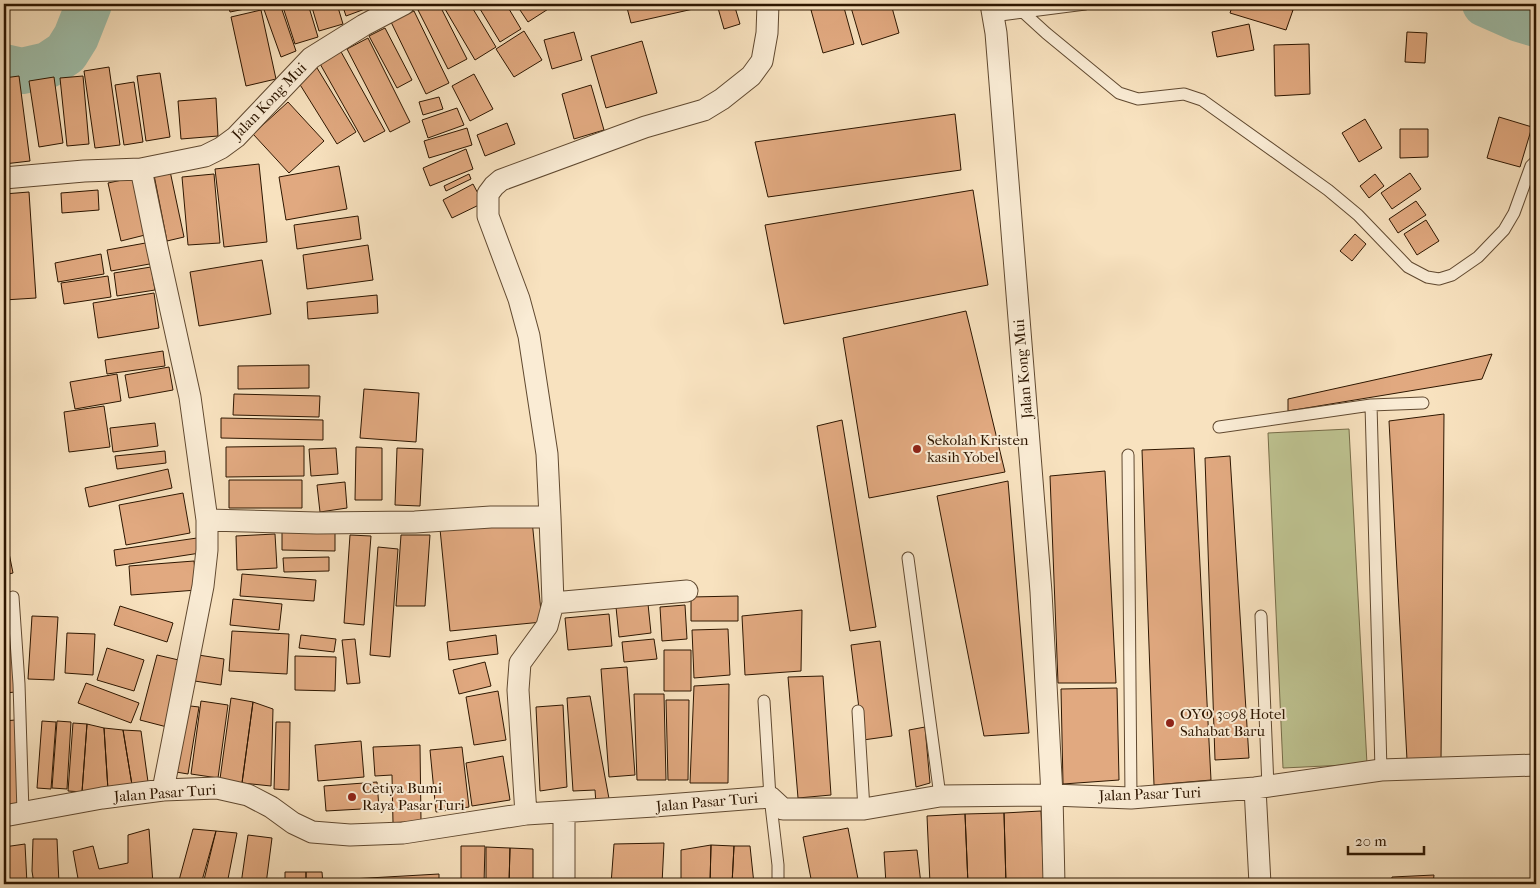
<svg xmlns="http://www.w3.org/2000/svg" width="1540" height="888" font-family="'IM FELL French Canon',serif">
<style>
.park{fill:#bec391;stroke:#766c48}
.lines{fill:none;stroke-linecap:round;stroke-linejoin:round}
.river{stroke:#9fbfab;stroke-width:46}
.building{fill:#e1a980;stroke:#2d1600}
.lane-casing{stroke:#604930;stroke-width:13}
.street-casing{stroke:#604930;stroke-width:23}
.lane{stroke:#faecd5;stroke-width:11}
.street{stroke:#faecd5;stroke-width:21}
.poi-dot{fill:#8f2418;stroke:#faecd5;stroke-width:2}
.labels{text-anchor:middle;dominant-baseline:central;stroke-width:4;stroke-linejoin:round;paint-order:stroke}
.street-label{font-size:15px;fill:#2d1600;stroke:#faecd5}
.poi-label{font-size:15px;fill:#2d1600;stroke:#faecd5;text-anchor:start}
</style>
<rect width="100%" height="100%" fill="#f8e2bf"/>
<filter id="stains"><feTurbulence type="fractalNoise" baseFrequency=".004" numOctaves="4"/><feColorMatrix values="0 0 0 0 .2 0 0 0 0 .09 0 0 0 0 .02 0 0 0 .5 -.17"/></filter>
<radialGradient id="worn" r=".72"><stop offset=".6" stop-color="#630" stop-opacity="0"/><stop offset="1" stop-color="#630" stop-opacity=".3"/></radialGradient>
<path class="park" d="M1349,429L1367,764L1283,768L1268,433Z"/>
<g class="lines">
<path class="river" d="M1485,4L1519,19L1536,24
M4,67L22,71L48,65L66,53L76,37L89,4"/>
</g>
<path class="building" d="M228,4H249L250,8L230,12Z
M262,4H280L296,51L281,57Z
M282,4H308L318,37L295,44Z
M311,4H337L343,24L319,31Z
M342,4H363L365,9L346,16Z
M431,4H439L467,59L448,69L418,10Z
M442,4H470L496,47L475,60Z
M477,4H506L521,29L500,42Z
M516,4H556L528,22Z
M626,4H701L702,7L631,23Z
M731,4H734L740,24L724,29L718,8Z
M834,4H843L854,44L823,53L811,10Z
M850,4H891L899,33L862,45Z
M1233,4H1271L1293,10L1286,30L1230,13Z
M261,10L276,79L246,86L231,17Z
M414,11L449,83L426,94L391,22Z
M1249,24L1254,50L1217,57L1212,32Z
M385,28L412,80L397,88L369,36Z
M524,31L542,60L514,77L496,49Z
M574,32L582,60L552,69L544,40Z
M1407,32L1427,33L1425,63L1405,62Z
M368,38L410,122L390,132L347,49Z
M642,41L657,93L606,108L591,56Z
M1309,44L1310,94L1275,96L1274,45Z
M340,50L385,131L364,142L319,62Z
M314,63L356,132L337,144L294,75Z
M109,67L120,145L95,148L84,71Z
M160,73L170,137L146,141L137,76Z
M474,74L493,109L470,121L452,86Z
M19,76L30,161L4,164V78Z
M83,76L89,144L67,146L60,78Z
M54,77L63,143L39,147L29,81Z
M134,82L143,142L124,145L115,85Z
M591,85L604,130L574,139L562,94Z
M439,97L443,109L423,115L419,102Z
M216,98L218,136L181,139L178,101Z
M288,102L324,141L289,173L253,134Z
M457,108L464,125L428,138L422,120Z
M955,114L961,170L768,197L755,142Z
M1499,117L1532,127L1520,167L1487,158Z
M1365,119L1382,148L1359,162L1342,133Z
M507,123L515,144L485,156L477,135Z
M467,128L472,145L429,158L424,141Z
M1400,129H1428V157L1400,158Z
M466,149L473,169L430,186L423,168Z
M259,164L267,242L224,247L215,169Z
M339,166L347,209L286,220L279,177Z
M170,171L184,237L167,241L154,175Z
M1410,173L1421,189L1392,209L1381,193Z
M214,174L220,243L188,245L182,177Z
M469,174L471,179L446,191L444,186Z
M1375,174L1384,186L1369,198L1360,186Z
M136,177L149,234L121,241L108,183Z
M473,184L483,203L452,218L443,200Z
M98,190L99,210L62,213L61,193Z
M973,190L988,285L784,324L765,225Z
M29,192L36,298L4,300V194Z
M1416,201L1426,215L1398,233L1389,219Z
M358,216L361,239L297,249L294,225Z
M1426,220L1439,241L1417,255L1404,234Z
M1355,234L1366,244L1352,261L1340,251Z
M151,242L155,263L111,271L107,250Z
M368,245L373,280L307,289L303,255Z
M101,254L104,274L58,282L55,263Z
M262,260L271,314L199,326L190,272Z
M151,267L155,290L117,296L114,273Z
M108,276L111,297L64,304L61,283Z
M154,293L159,328L98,338L93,303Z
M377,295L378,313L308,319L307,302Z
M966,311L1005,472L869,498L843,338Z
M163,351L165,366L107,374L105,360Z
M1492,354L1482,379L1288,411V399Z
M309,365V388L238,389V366Z
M169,367L173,390L129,398L125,375Z
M117,374L121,401L75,409L70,382Z
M364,389L419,393L416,442L360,438Z
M234,394L320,396L319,417L233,415Z
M104,406L110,447L69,452L64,412Z
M1444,414L1441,760H1407L1389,421Z
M221,418L323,420V440L221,438Z
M842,420L876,627L850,631L817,426Z
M155,423L158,446L113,452L110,428Z
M304,446V476L226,477V447Z
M356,447L382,448V500H355Z
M336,448L338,474L311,476L309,449Z
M397,448L423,449L420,506L395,505Z
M1194,448L1211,780L1154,785L1142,450Z
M165,451L166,463L117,469L115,456Z
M1230,456L1249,758L1215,760L1205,458Z
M168,469L172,488L89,507L85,488Z
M1105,471L1116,683H1058L1050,476Z
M229,480H302V508H229Z
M1008,481L1029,733L984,736L937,496Z
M345,482L347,508L320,512L317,485Z
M183,493L190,533L126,545L119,505Z
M532,520L542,622L450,631L440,529Z
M282,526L335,527V551L282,550Z
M275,534L277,568L237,570L236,536Z
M350,535L371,536L364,625L344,623Z
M401,535H430L425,606H396Z
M197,538L200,553L116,566L114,550Z
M378,547L398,549L390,657L370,655Z
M9,553L13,573L4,575V554Z
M329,557V571L284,572L283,558Z
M194,561L197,590L131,595L129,566Z
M242,574L316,580L314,601L240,596Z
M4,585L9,622L4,623Z
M738,596V621H691V597Z
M233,599L282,604L279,630L230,625Z
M648,604L651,633L619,637L616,607Z
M685,605L687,639L662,641L660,607Z
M120,606L173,623L167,642L114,625Z
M802,610L801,671L745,675L742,616Z
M609,614L612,646L568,650L565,618Z
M32,616L58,617L54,680L28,679Z
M4,629H10L16,692L4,693Z
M728,629L730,675L694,678L692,630Z
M232,631L289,634L287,674L229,671Z
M67,633L95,634L93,675L65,673Z
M301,635L336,639L334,652L299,648Z
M496,635L498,654L449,660L447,642Z
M355,639L360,683L347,684L342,640Z
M654,639L657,659L624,662L622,642Z
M880,641L892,736L863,740L851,645Z
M107,648L144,660L134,691L97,680Z
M664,650H691V691H664Z
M192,654L224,659L221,685L188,680Z
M157,655L183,661L167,727L140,720Z
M295,656L336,657L335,691L295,690Z
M485,662L491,686L459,694L453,670Z
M627,667L635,775L609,777L601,669Z
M823,676L831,795L798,798L788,677Z
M86,683L139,703L131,723L78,703Z
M729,684L728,783H690L694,686Z
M1117,688L1119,780L1063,784L1061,689Z
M498,691L506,740L474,745L466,697Z
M634,694H664L666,780H637Z
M590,696L610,804H596L595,790L573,791L567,698Z
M231,698L253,702L242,783L220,779Z
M666,700H689L688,780H668Z
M201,701L228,705L218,778L191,774Z
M253,702L273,709L271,786L242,783Z
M182,705L199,707L188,774L170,771Z
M563,705L567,787L540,791L536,707Z
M15,720L22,811L4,813V721Z
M42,721L56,722L51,789L37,788Z
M57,721L71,722L67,789L52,788Z
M276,722H290L289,790L274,789Z
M73,723L87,724L82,792L68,791Z
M87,724L104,728L108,790L82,792Z
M925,727L930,783L916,787L909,730Z
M104,728L123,730L133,791L108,790Z
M123,730L141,731L149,789L133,791Z
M361,741L364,777L318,781L315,745Z
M420,745L421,821L393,823L392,775L375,776L373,747Z
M462,747L469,807L436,812L430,750Z
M503,756L510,800L472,806L466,763Z
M377,782L379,808L326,811L324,786Z
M1041,811L1044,884H1006L1004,813Z
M1004,813L1006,884H968L965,814Z
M965,814L968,884H930L927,816Z
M848,828L859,884H812L803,837Z
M149,829L153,884H79L73,851L93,846L99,869L128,863V835Z
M193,829L216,831L201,884H178Z
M216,831L237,833L227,884H203Z
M248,835L272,838L266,884H241Z
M33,839H57L59,884H34L32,871Z
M664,843L662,884H611L614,844Z
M25,844L27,884H4V847Z
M711,845L734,846L732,884H710Z
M711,845L710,884H681V850Z
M461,846H485L484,884H461Z
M734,846H750L754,884H732Z
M486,847L510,848L509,884H486Z
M510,848L533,849V884H509Z
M917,850L921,884H886L884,852Z
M285,872H306V884H285Z
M306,872H322L323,884H306Z
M439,874V884H351V879Z
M1434,875L1433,884H1391L1392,877Z"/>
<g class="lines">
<defs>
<path id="lane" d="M1023,12L1046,33L1119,93L1138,99L1184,94L1202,100L1328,190L1358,215L1408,267L1427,277L1439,279L1452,275L1478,257L1504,230L1514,213L1531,166L1536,161
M993,16L1085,4
M1219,427L1371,405
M1128,455L1131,798
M908,558L940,796
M13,597L19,684L23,812
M1261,616L1268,787
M764,701L770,797L778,865V884
M858,711L864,809
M1381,770L1371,405L1423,403"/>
<path id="street" d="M991,4L996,33L1041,592L1052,795L1054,884
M141,169L157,247L190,397L207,520V550L203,586L163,790
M4,178L84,171L141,169L205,156L221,148L236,137L311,58L364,25L404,4
M550,517L547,454L529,336L519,299L488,216V194L494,186L501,180L645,127L704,110L722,99L751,76L762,61L767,33L768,4
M207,520L317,523L415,522L491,517H550L553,603L547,626L520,663L518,690L526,814
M553,603L687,591
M1255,788L1260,884
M4,816L102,798L163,790L217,788L248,795L271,807L293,823L312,832L350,835L403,833L526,814L654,806L770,797L783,809H864L940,796L1052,795L1131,798L1255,788L1381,770L1536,765
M564,884V812"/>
</defs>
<use href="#lane" class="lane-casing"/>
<use href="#street" class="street-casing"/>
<use href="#lane" class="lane"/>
<use href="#street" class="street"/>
</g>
<g class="poi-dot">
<circle cx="917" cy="449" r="5"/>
<circle cx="1170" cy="723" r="5"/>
<circle cx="352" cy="797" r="5"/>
</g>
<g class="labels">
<g class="street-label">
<text transform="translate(269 101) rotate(-46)">Jalan Kong Mui</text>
<text transform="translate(1023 369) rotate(-95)">Jalan Kong Mui</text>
<text transform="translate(165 793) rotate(-4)">Jalan Pasar Turi</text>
<text transform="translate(1150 794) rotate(-2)">Jalan Pasar Turi</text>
<text transform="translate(707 802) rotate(-5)">Jalan Pasar Turi</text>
</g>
<g class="poi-label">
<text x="927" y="440">Sekolah Kristen<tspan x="927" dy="17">kasih Yobel</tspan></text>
<text x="1180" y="714">OYO 3098 Hotel<tspan x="1180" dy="17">Sahabat Baru</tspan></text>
<text x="362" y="788">Cetiya Bumi<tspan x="362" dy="17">Raya Pasar Turi</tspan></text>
</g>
</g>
<rect width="1540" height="888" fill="none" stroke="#f8e2bf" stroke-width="20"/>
<rect x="5" y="5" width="1530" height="878" fill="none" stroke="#2d1600" stroke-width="2.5"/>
<rect x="10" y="10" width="1520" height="868" fill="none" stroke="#2d1600"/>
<path d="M1348 846v8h76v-8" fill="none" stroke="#2d1600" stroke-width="2.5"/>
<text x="1355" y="846" font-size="15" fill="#2d1600" stroke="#faecd5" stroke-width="4" paint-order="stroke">20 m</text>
<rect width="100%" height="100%" filter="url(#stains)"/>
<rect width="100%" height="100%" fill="url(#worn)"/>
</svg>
